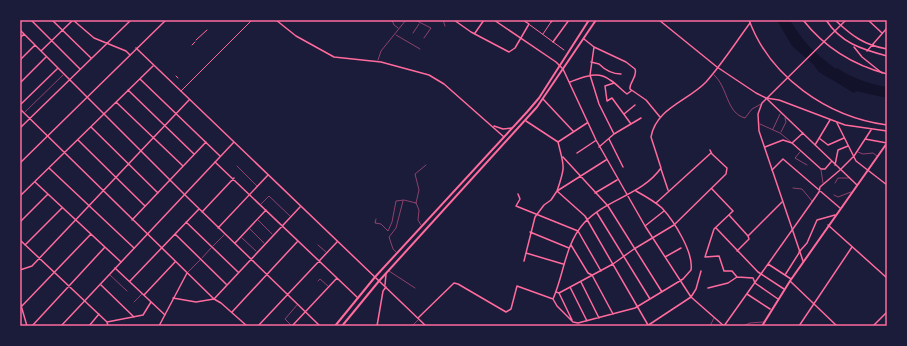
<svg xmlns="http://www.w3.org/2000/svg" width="907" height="346" font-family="'Golos Text',sans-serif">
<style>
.water{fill:#12122b}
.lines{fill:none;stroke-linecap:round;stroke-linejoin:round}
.service{stroke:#ff6b9d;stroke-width:0.5}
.pedestrian{stroke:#ff6b9d;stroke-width:1}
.minor{stroke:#ff6b9d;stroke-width:1.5}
.tertiary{stroke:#ff6b9d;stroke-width:1.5}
.secondary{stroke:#ff6b9d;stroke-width:2}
.neatline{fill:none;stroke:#ff6b9d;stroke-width:1.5}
</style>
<rect width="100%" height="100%" fill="#1b1b3a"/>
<path class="water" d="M777,20H790C805,45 814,52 836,69L837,68C851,78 870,84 887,87V98L856,91L854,93L819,72L813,64L792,46Z"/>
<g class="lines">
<path class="service" d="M392,20L394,25L398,28
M415,20L431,28L424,38
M443,20L445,26
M413,33L419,24
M396,35L420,49
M378,60L381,51L406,20
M714,75C728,87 726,113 745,118L752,109L761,104
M25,112L63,75
M760,124L780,133L791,142
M773,129L780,114
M781,132L786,122L785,118
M800,152L795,158L807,165
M858,152L863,154L873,153L877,156
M237,166L257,186
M821,170L823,183
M835,183L838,178H849
M793,188L802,189L812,201
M834,195L838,197L851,192
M261,204L269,196L290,216
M376,219L375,223L381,224L388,231L392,222L396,201L404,200L416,203
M258,220L272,234
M421,225L418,220L419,210L416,203L419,190L415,174L426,165
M250,229L264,243
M242,238L256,251
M318,245L326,252
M213,246L224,235
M396,252L393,249L389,237L396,228L403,201
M202,258L211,248
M389,271L415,288
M188,272L200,260
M110,275L127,291
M318,281L320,279L328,286
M134,302L142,294
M291,325L285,319L297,305
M412,326L418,320
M710,326L714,318
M743,326L750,323L763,322"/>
<path class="pedestrian" d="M530,25L564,50
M543,34L551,22
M196,40L207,30
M192,45L195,42
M176,76L178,78
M181,91L252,20"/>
<path class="minor" d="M31,20L80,69
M52,20L91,58
M73,20L94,38L126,51L130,55
M454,20L471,32L509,52L515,48L529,24L523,20
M494,20L556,62L563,69L596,140L645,226L691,297L724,326L812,202L819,192L820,187L840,170L854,156L871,130
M803,20C825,48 853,65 887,74
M835,20C852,36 864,45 887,49
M868,20L882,33
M551,22L553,20
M20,30L186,196L320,326
M475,33L484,20
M20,38L24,34
M584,39L594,47L590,75L599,104L614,134
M553,42L569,20
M594,47L626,62L635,69C638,77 629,82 630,89L646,100L660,117
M41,51L73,20
M867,51L887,28
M20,60L35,45
M591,62L599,64C605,70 612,74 621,74
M140,79L220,156
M570,82C583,77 598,70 610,80C617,84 621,90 627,94L631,91
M20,83L46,57
M614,83L605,86L607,101L612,98L631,124
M128,90L194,154
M766,98L857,185
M543,99L573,131
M116,102L183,166
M20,105L57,69
M20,109L214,299L221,303L247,326
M624,114L635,105
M526,121L558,142
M837,123L856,161L887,185
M91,127L158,193
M20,128L131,20
M819,138L828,145L844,138
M609,139L623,167
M865,139L887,143
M78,140L145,206
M558,142C564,167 566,165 557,191L585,216L648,325
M558,142L587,123
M792,143L821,169H825L831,162
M815,145L830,120
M599,147L614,134L641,118
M765,147L783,140L792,143L803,133
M577,153L595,141
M563,157L608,206L662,292
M215,162L358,298
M835,165L838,150L848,146
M49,168L134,248
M661,169L668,190
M772,170L783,159L840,208
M35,182L121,262
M595,193L617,180
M518,194L520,199L516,206L578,231L601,271
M20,196L153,66
M656,203L711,153
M202,212L234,178
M597,213L650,299
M729,215L748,236
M132,220L206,142
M20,222L48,194
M186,222L238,272
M645,226L664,211
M218,228L268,175
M716,228L758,272L784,289
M530,232L569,248
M175,234L226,284
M20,240L107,322L108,326
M235,243L266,210
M25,245L62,208
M571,245L588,273L592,275L613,314
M737,251L749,239L748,236L782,202
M799,252L807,243L817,220L835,215
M526,253L563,264
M665,257L681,248
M524,261L535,217L544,205L551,200L557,191L606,160
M768,264L791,279
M115,268L165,315
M20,270L32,266L189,100
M785,275L799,253
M737,277L753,278L755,283L778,299
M130,281L199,209
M790,281L837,326
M581,282L599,318
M101,285L134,317
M570,287L587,321
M708,288L728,283L737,277L732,271H724L719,256L705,257L714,229L733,211L712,189
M556,292L559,293L613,264L634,249L674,225L726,174L727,168L712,154L710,150
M559,293L572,320
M747,294L770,309
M144,295L175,262
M173,298L196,302L214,299L300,207
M20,302L27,326
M20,308L91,234
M232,312L297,242
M418,318L454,283L458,284L506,312L511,309L517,286L553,299
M107,322L143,315L151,302
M573,322L557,306L553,299C564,274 565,244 584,223C606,199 642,195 661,168L651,137C656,108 688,101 706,82C722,64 736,42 750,23
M573,322L578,323L635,308L683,279L691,270C694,253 674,221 662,208C654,201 645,196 636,191
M32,326L105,247
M89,326L99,314
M159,326L187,273
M258,326L337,242
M292,326L337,278
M377,326L383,291L386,287
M647,326L691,297L696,289L701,271
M799,326L852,247
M873,326L887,312"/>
<path class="tertiary" d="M276,20L296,36L334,57L381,62L429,75L444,84L504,137
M659,20L717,67L756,93L766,98L779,100L845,125L887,131
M749,20C770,77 827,117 887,125
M826,20C841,43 861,49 887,56
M854,47L862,57L882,73
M136,48L426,326
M494,126L503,129L512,128
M20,163L166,20
M828,225L887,278
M803,261L759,131L758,114L762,103L846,20
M385,285L386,274
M61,326L234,142"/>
<path class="secondary" d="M335,326L375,277L527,112L539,98L589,20
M342,326L379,281L537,107L596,20
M762,326L790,281L887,143"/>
</g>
<rect width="907" height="346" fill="none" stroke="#1b1b3a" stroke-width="42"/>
<rect x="21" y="21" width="865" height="304" class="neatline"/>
</svg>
